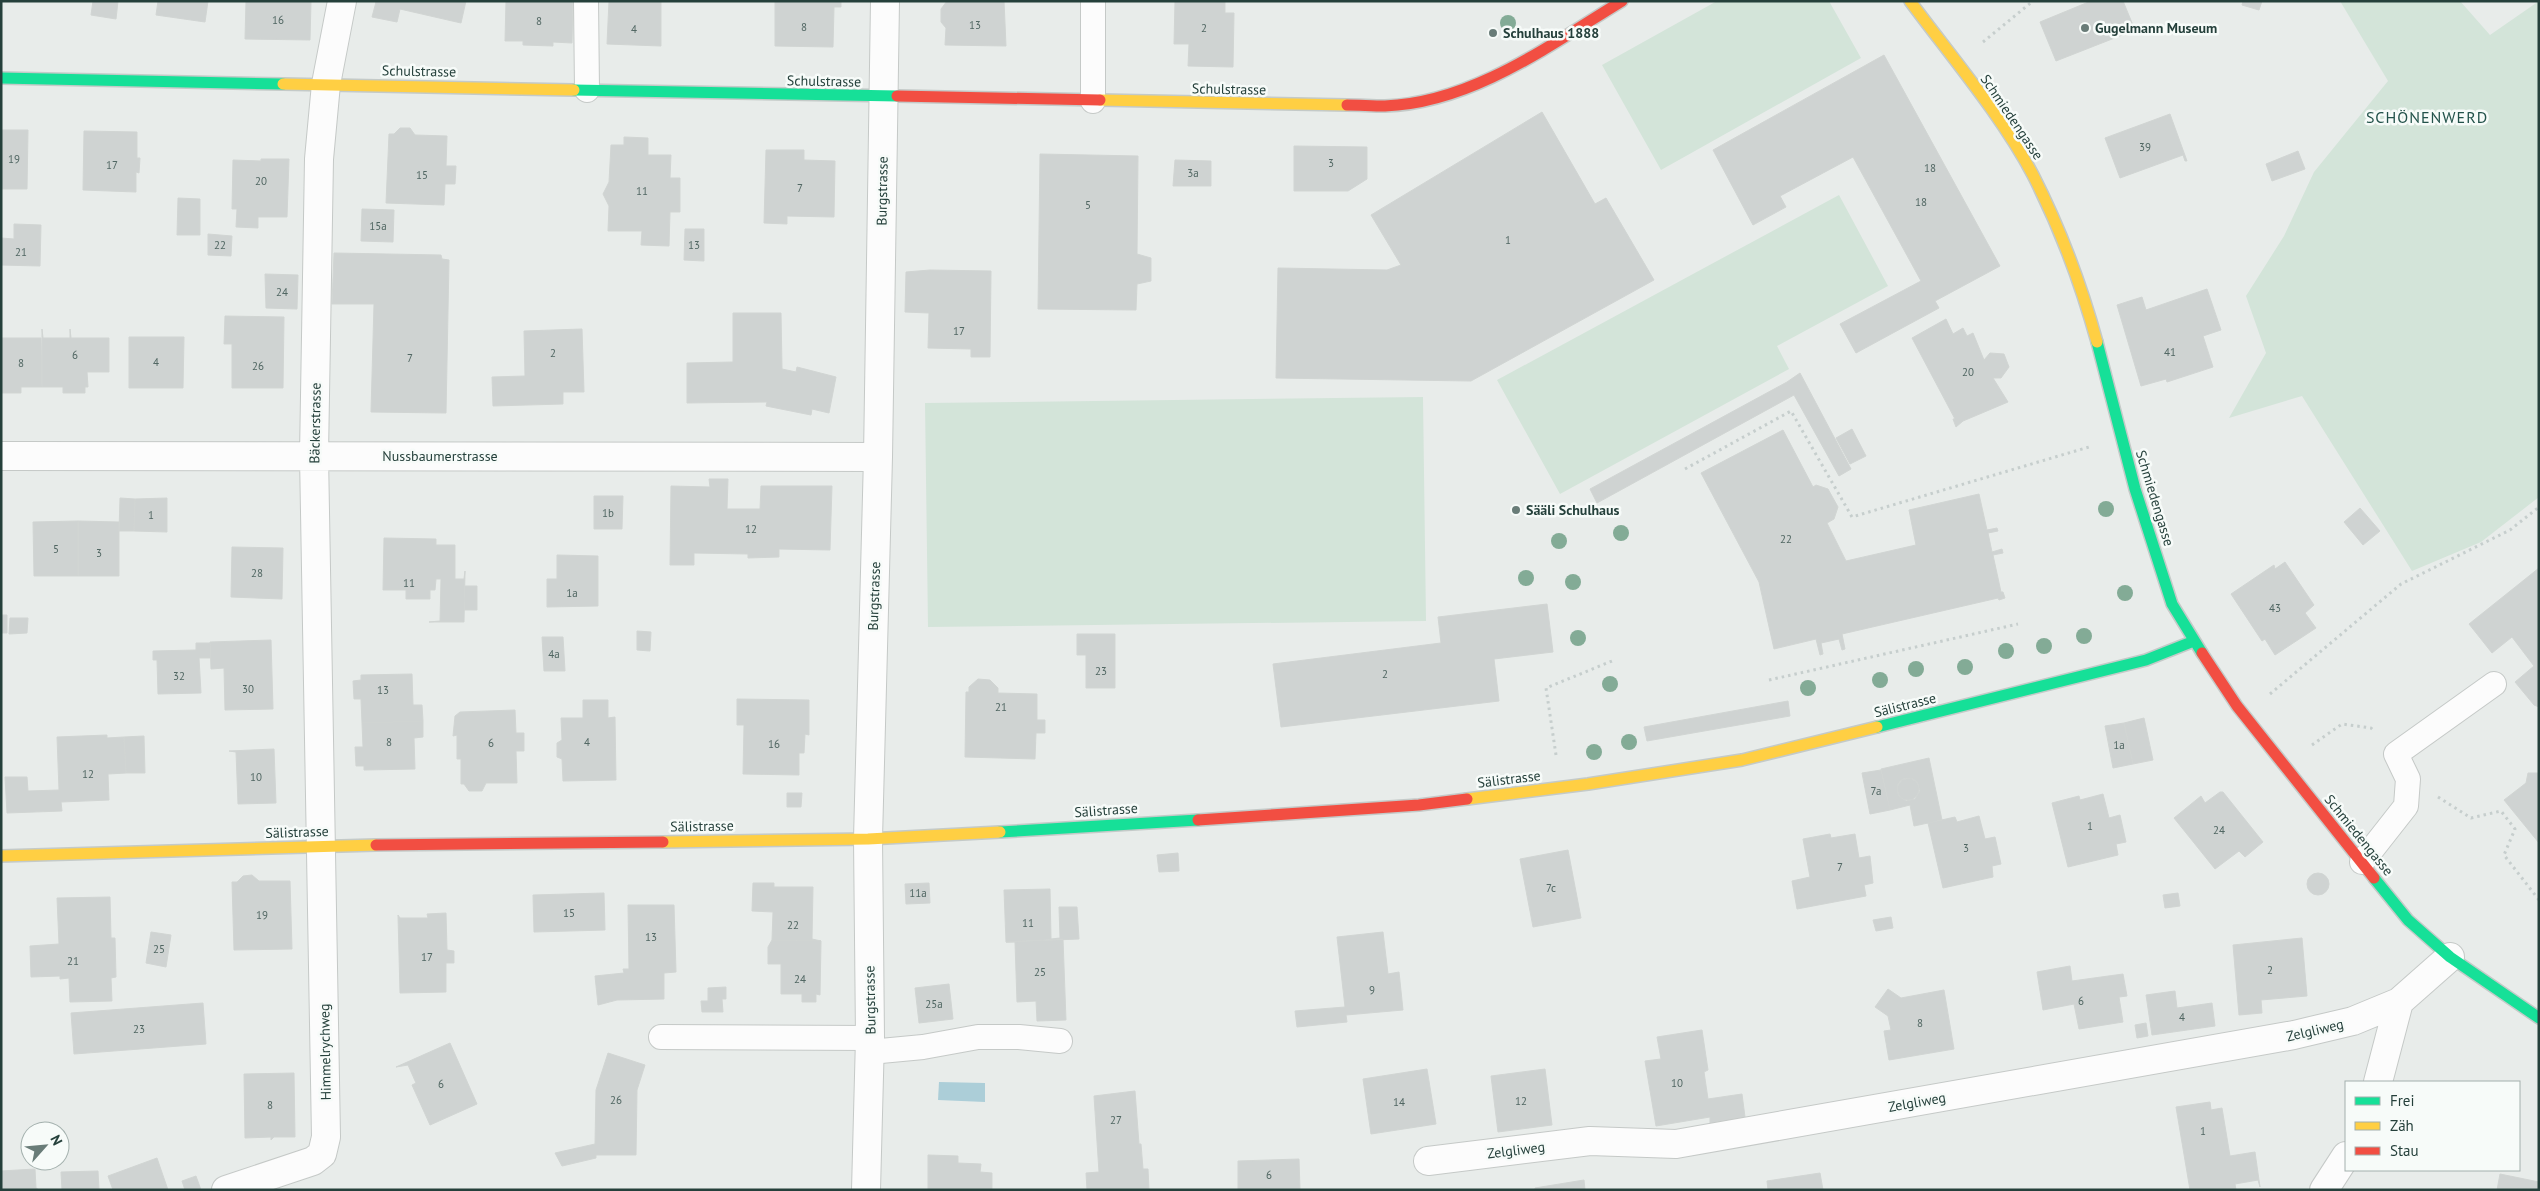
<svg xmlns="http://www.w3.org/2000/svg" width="2540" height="1191" font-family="'PT Sans',sans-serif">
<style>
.green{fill:#d3e4d9}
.water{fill:#acced8}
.building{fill:#cfd3d2;stroke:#d1d5d3;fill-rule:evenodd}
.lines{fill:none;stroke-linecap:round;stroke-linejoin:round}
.lane-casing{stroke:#c5c9c7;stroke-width:26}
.street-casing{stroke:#c5c9c7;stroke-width:30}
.fast-casing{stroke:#c4cac8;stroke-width:14}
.slow-casing{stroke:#c4cac8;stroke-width:14}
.jam-casing{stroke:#c4cac8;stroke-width:14}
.path{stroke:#c6cecd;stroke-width:3;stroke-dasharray:2.5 4;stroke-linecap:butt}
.lane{stroke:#fcfcfc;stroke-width:24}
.street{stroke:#fcfcfc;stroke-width:28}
.fast{stroke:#16e098;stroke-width:11}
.slow{stroke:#ffcf43;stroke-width:11}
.jam{stroke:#f24e42;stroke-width:11}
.tree{fill:#83ab96}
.poi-dot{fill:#697c78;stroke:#f7fbf9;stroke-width:2}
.labels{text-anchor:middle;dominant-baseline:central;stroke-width:5;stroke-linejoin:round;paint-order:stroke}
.number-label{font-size:11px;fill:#506662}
.poi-label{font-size:14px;font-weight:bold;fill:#25403b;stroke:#f7fbf9;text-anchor:start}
.street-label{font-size:14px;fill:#25403b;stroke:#f7fbf9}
.quarter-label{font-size:16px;letter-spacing:1px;fill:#22524a;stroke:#f7fbf9}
</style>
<rect width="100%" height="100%" fill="#e8ecea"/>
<path class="green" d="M1717,1H1829L1861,58L1661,170L1602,65Z
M2340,1H2460L2490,35L2539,1V497L2481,542L2412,571L2302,396L2229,418L2266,353L2246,296L2284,236L2314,172L2388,81Z
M1839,195L1888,286L1777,346L1789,369L1560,494L1497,380Z
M1423,397L1426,621L928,627L925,403Z"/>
<path class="water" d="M939,1082L985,1083V1102L938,1100Z"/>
<path class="building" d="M93,1H118L116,19L91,15Z
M158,1H208L205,22L156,15Z
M246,1H311L310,40L245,39Z
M466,1L461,23L400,9L397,22L372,17L376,2L373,1Z
M506,1H573L572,43L553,42V46L523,45V41H505Z
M609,1H661V46L607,44Z
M775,1H841V7H834L833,47L775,46Z
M947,1H1004L1006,46L945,45L946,28L941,22V9Z
M1175,1H1225V13H1234L1233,67L1188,66L1189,44H1174Z
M2091,1H2123L2135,30L2056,61L2040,22Z
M2243,1H2262L2259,10L2242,5Z
M1884,55L2000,266L1935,301L1939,308L1856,353L1840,324L1921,281L1853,157L1780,196L1786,207L1753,225L1713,150Z
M1542,112L1595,204L1606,198L1654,280L1471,381L1276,378L1278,268L1387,270L1401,265L1371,215Z
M2170,114L2187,161H2185L2183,155L2120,178L2105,138Z
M400,128H410L415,135L447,136L446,166H456L455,184H445L444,205L386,203L389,134H394Z
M1,130H28L27,189H1Z
M84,131L137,132V158H140L139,173L136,172V192L83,190Z
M624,137L648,138V155H671L670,178H680V212H670L669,246L641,245L642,231H608L609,206L603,194L609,182L611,145H624Z
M1294,146L1367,147V179L1348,191H1294Z
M766,150H804V160L835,161L834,217L787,216V224L764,223Z
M2298,151L2305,169L2272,181L2266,164Z
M1040,154L1138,156L1137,254L1151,258V281L1137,284L1136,310L1038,309Z
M261,159H289L287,217H258V228L236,227L237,209H232L233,160L261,161Z
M1175,160L1211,161V186H1173Z
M178,198L200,199V235H177Z
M362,209L394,210L393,242L361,241Z
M14,224L41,225L40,266L1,265V238L14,239Z
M685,229H704V261L684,260Z
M208,234L232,236L231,256L208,255Z
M334,253L441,255L442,259L449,260L446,413L371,412L374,304H332Z
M930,270L991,271L990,357H971V349L928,348L929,313L905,312L906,272Z
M265,274L298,275L297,309L266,308Z
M2207,289L2221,330L2203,336L2213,367L2167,382L2166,379L2141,386L2117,305L2142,297L2146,310Z
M733,313H781L782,369L796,372L797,367L836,377L829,413L812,409L811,415L766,406L767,402L687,403V363L733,362Z
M225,316L284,317L283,388H232V344H224Z
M1946,319L1953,334L1963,328L1967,336L1973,333L1984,360L1990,353L2004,354L2009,367L2001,378H1993L2008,402L1963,421L1956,427L1953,419H1955L1912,338Z
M42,329L43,338H70V329L71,338H109V372H87L88,387H85V393H63V387H42Z
M582,329L584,392H563V404L493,406L492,377L525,376L524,331Z
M129,337H184L183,388H129Z
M1,338H41L42,387H21V393H1Z
M1800,373L1851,469L1839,476L1794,395L1597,503L1590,489L1787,382Z
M1852,429L1866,456L1850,464L1836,438Z
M1783,430L1813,487L1816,485L1828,489L1838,507L1834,519L1827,523L1846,561L1916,545L1909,510L1979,494L1987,530L1997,528L1998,531L1988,533L1992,552L2002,549L2003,553L1993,555L2001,592H2003L2005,598L1999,600L1998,598L1842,634L1845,649L1842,650L1839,639L1821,643L1823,654L1820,655L1816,639L1774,649L1759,582L1701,473Z
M709,479H728L727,509H760L761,486H832L830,550L779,549V557L748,558V554L694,553V565H670L671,486L710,487Z
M594,496H623L622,529H594Z
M120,498L135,499L134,531H119Z
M167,498V532L134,531L135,499Z
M2360,508L2380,531L2363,545L2344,522Z
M78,521L119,522V576H78Z
M78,521V576H34L33,522Z
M384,538L436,539V545H455V579H464L465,571L464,622H429L440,621L441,579H436L435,590H430V599H406V590H383Z
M232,547L283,548L282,599L231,597Z
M557,555L598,556V606L547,607V579H557Z
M2285,562L2314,605L2305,613L2316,628L2275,655L2265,639L2262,641L2231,594L2274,565L2275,569Z
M2539,568V707L2534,705L2515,682L2534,666L2512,637L2492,653L2469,624Z
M465,586H477V610H464Z
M1547,604L1553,652L1494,659L1499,701L1281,727L1273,664L1441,643L1438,617Z
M1,615H7V633H1Z
M10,618H28L27,633L9,634Z
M637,631L651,632L650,651L637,650Z
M1077,634H1115V688H1086V655H1077Z
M542,637H563L565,671H544Z
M271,640L273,709L225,710L224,668L211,669L210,642Z
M196,643H210L211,658H199L201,693L158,694L157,660H153V651L196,650Z
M412,674L413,705H422L423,721L362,723L361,699H354L353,681L361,680V675Z
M978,679L990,680L998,688V693L1037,694V720H1045V733H1036L1035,759L965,757L966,692H969V687Z
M737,699L809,700V735L805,734L804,753H799V775L743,774L744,725H737Z
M583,700H608V718L615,717L616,780L563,781L562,759L557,757V743L562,740L561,718H583Z
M1788,701L1790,716L1647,741L1644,727Z
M515,710L516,733H524V751H516L517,783H486L482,791H469L464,784H461V759H457V735L453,736L455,716L460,712Z
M2144,718L2153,760L2133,764L2124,723Z
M423,721V737L414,738L415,769L364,770V766H356L355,747H363L362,723Z
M2124,723L2133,764L2113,768L2105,726Z
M107,735V738L124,737L126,773L108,774L109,800L61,802L62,811L7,813L5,777H27L28,791L59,790L57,737Z
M144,736L145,773H126L124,737Z
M274,749L276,803L238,804L236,752L229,751Z
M1929,758L1942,820L1914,826L1910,805L1890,810L1881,769ZM1910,778L1917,782L1920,791L1915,799L1906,801L1899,796L1897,787L1902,780Z
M1881,770L1890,810L1870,814L1862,773Z
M2528,773H2539V843L2504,800L2526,783Z
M1897 789a11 11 0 1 1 22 0a11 11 0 1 1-22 0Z
M2220,792H2223L2263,842L2245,857L2239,851L2215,869L2174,818L2201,796L2205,803Z
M787,793H802L801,807H787Z
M2103,794L2109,818L2120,815L2126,842L2116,844L2118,855L2068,867L2052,803L2079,796L2080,800Z
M1979,816L1985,839L1995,837L2001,864L1992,866L1993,877L1943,888L1928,823L1955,817L1957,822Z
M1830,834L1831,838L1855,834L1859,858L1870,856L1873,883L1864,885L1866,896L1797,909L1792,881L1810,877L1803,839Z
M1568,850L1581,918L1533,927L1520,859Z
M1178,853L1179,871L1159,872L1157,855Z
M2307 884a11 11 0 1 1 22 0a11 11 0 1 1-22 0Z
M252,875L259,881H290L292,949L234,950L232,882H237L243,876Z
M753,883H774V887H813L812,939L821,941L772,940L773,912L752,911Z
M929,883L930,903L906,904L905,884Z
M1050,889L1051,939L1060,938L1059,907H1077L1079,939L1006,942L1004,890Z
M604,893L605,930L534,932L533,895Z
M2178,893L2180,906L2165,908L2163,895Z
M110,897L111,938H115L116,977L111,978L112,1001L70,1002L69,978L60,979V976L31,977L30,946L59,944L57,898Z
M628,905H674L676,972L664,973V999L617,1000L598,1005L595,976L624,973L623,969H629Z
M446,913L447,950L454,951V963H446V992L400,993L398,915L400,918H428L427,914Z
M1891,917L1893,928L1876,931L1873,920Z
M151,932L171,935L166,967L146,963Z
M1383,932L1388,974L1399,972L1403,1010L1346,1015L1347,1022L1297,1027L1295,1011L1345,1007L1337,937Z
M2302,938L2307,996L2261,1000L2262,1013L2239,1015L2233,945Z
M1063,939L1066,1020L1037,1021L1036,1001L1017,1002L1015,942H1006Z
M772,940L821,941L820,995L816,994V1002H802V994H781V964H768V947Z
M2070,966L2072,981L2123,974L2127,996L2119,997L2123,1022L2079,1029L2074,1004L2043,1010L2037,972Z
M949,984L953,1019L919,1023L915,988Z
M726,987V999H722L723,1012H702L701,1001H708V988Z
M1888,989L1901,998L1944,990L1954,1049L1889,1060L1884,1031L1891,1030L1888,1016L1875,1007Z
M2175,991L2177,1008L2212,1003L2215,1026L2152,1035L2146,995Z
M203,1003L206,1044L74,1054L71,1013Z
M2146,1023L2148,1036L2137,1038L2135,1025Z
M1702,1030L1708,1070L1704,1072L1708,1099L1742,1094L1745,1117L1710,1123V1117L1656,1126L1645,1061L1661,1059L1657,1037Z
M450,1043L477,1104L430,1125L412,1085L416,1083L408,1065L396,1067Z
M608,1053L645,1065L637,1090L636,1155H596V1158L562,1166L555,1153L595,1144L596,1090Z
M1427,1069L1436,1124L1371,1134L1363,1079Z
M1545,1069L1552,1125L1498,1132L1491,1076Z
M294,1073L295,1137H274L271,1140V1137L245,1138L244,1074Z
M1135,1091L1139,1144H1141L1143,1169H1148L1149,1190H1087L1086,1173L1099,1172L1094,1096Z
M2210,1102L2211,1110L2222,1108L2230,1156L2255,1152L2260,1187L2258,1180L2235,1184L2236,1190H2190L2176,1107Z
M928,1155L958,1156V1163L981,1164L980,1172L992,1173V1190H928Z
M157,1158L168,1190H113L108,1176Z
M1299,1159L1300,1190H1238V1161Z
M35,1169L36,1188L39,1190H1V1171Z
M98,1171L99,1190H62L61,1172Z
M1820,1173L1823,1190H1768L1767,1181Z
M2500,1174L2539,1182V1190H2497Z
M196,1176L201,1190H185L182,1181Z
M1584,1180L1585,1190H1535V1188Z"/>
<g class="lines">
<defs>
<path id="lane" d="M586,1L587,90
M1093,101V1
M2362,862L2406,806L2408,779L2396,754L2494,684
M661,1037L870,1038
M870,1052L923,1047L978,1037H1019L1060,1041"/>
<path id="street" d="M1,456L878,457
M2378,1082L2399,1002L2450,957
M1428,1161L1590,1141L1676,1144L2294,1035L2353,1021L2399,1002
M226,1190L313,1161L322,1154L326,1137L314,455L319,159L326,84L342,1
M866,1190L870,1038L868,839L878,457L885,1
M2324,1190L2346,1156"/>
<path id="fast" d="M1,78L283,84
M574,90L897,96
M2097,342L2135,489L2172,604L2202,653
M1877,727L2146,660L2194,641
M1000,832L1198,820
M2374,878L2408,920L2450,957L2539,1018"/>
<path id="slow" d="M1910,1C1950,55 2002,116 2033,175C2060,228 2081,284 2097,342
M283,84L574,90
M1100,100L1347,105
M1467,799L1588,784L1742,760L1877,727
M663,842L868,839L1000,832
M1,856L376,845"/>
<path id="jam" d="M897,96L1100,100
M1347,105C1359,105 1372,106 1385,106C1472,103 1550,45 1622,1
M2202,653L2237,706L2374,878
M1198,820L1419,805L1467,799
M376,845L663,842"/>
</defs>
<use href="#lane" class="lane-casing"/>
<use href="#street" class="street-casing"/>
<use href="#fast" class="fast-casing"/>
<use href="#slow" class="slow-casing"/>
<use href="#jam" class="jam-casing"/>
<path class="path" d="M1983,42L2033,1
M1685,469L1791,411L1852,517L2089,447
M1769,680L2018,624
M2270,694L2401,584L2510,530L2539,507
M2312,745L2342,724L2371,728L2375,732
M1556,755L1546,688L1612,661
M2438,797L2471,818L2501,811L2515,829L2504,855L2539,900"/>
<use href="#lane" class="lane"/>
<use href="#street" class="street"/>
<use href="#fast" class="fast"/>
<use href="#slow" class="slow"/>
<use href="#jam" class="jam"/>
</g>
<g class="tree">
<circle cx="1508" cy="23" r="8"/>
<circle cx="2106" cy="509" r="8"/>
<circle cx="1621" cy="533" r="8"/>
<circle cx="1559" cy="541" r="8"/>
<circle cx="1526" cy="578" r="8"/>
<circle cx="1573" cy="582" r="8"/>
<circle cx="2125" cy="593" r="8"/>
<circle cx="2084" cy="636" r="8"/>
<circle cx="1578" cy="638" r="8"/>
<circle cx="2044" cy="646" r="8"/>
<circle cx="2006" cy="651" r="8"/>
<circle cx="1965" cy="667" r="8"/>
<circle cx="1916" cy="669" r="8"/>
<circle cx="1880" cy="680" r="8"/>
<circle cx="1610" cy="684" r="8"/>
<circle cx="1808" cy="688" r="8"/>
<circle cx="1629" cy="742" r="8"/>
<circle cx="1594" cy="752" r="8"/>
</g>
<g class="poi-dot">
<circle cx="2085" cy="28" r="5"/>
<circle cx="1493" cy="33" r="5"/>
<circle cx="1516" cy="510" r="5"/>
</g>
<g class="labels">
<g class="number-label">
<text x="278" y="20">16</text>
<text x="539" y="21">8</text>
<text x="975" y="25">13</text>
<text x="804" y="27">8</text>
<text x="1204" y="28">2</text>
<text x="634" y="29">4</text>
<text x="2145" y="147">39</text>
<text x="14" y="159">19</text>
<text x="1331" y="163">3</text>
<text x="112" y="165">17</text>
<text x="1930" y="168">18</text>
<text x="1193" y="173">3a</text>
<text x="422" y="175">15</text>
<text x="261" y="181">20</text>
<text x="800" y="188">7</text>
<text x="642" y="191">11</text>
<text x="1921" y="202">18</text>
<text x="1088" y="205">5</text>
<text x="378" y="226">15a</text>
<text x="1508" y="240">1</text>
<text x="220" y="245">22</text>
<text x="694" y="245">13</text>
<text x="21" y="252">21</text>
<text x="282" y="292">24</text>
<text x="959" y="331">17</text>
<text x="2170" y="352">41</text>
<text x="553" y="353">2</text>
<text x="75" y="355">6</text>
<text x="410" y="358">7</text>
<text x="156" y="362">4</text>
<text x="21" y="363">8</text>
<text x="258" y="366">26</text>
<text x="1968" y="372">20</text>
<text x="608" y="513">1b</text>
<text x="151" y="515">1</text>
<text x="751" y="529">12</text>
<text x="1786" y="539">22</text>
<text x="56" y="549">5</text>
<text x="99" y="553">3</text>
<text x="257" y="573">28</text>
<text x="409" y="583">11</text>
<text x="572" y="593">1a</text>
<text x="2275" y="608">43</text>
<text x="554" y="654">4a</text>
<text x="1101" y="671">23</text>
<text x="1385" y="674">2</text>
<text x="179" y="676">32</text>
<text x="248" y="689">30</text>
<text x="383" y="690">13</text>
<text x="1001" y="707">21</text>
<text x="389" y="742">8</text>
<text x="587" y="742">4</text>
<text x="491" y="743">6</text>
<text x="774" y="744">16</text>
<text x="2119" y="745">1a</text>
<text x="88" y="774">12</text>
<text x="256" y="777">10</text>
<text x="1876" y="791">7a</text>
<text x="2090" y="826">1</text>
<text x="2219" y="830">24</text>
<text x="1966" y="848">3</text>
<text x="1840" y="867">7</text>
<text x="1551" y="888">7c</text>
<text x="918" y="893">11a</text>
<text x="569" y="913">15</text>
<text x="262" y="915">19</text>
<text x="1028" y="923">11</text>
<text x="793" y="925">22</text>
<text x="651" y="937">13</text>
<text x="159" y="949">25</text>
<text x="427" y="957">17</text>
<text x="73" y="961">21</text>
<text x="2270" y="970">2</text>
<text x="1040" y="972">25</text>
<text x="800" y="979">24</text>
<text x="1372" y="990">9</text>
<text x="2081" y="1001">6</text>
<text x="934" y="1004">25a</text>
<text x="2182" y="1017">4</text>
<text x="1920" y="1023">8</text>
<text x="139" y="1029">23</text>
<text x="1677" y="1083">10</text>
<text x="441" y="1084">6</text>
<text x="616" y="1100">26</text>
<text x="1521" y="1101">12</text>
<text x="1399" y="1102">14</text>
<text x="270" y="1105">8</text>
<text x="1116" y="1120">27</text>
<text x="2203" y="1131">1</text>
<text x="1269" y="1175">6</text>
</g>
<g class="poi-label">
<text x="2095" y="28">Gugelmann Museum</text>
<text x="1503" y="33">Schulhaus 1888</text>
<text x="1526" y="510">Sääli Schulhaus</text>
</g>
<g class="street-label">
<text transform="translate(419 71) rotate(1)">Schulstrasse</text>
<text transform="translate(824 81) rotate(1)">Schulstrasse</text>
<text transform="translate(1229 89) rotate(1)">Schulstrasse</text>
<text transform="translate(2012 117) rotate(56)">Schmiedengasse</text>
<text transform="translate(882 191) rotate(-89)">Burgstrasse</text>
<text transform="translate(315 423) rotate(-89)">Bäckerstrasse</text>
<text x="440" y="456">Nussbaumerstrasse</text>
<text transform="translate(2155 498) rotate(73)">Schmiedengasse</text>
<text transform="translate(874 596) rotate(-88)">Burgstrasse</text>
<text transform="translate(1905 705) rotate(-14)">Sälistrasse</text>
<text transform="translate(1509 779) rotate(-7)">Sälistrasse</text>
<text transform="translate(1106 810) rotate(-4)">Sälistrasse</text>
<text transform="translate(702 826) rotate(-1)">Sälistrasse</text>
<text transform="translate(297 832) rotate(-2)">Sälistrasse</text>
<text transform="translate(2359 835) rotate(51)">Schmiedengasse</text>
<text transform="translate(870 1000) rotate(-91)">Burgstrasse</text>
<text transform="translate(2315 1030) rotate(-13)">Zelgliweg</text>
<text transform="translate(325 1052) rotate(-91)">Himmelrychweg</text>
<text transform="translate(1917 1102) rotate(-10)">Zelgliweg</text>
<text transform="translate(1516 1150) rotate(-7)">Zelgliweg</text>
</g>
<g class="quarter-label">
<text x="2427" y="117">SCHÖNENWERD</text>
</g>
</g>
<rect width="2540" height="1191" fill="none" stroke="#25403b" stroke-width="5"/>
<rect x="2345" y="1081" width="175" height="90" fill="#f7fbf9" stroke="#a3b0ad"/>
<rect x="2355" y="1097" width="25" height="8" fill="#16e098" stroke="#a3b0ad"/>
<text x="2390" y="1106" font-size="15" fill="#25403b">Frei</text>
<rect x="2355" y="1122" width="25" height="8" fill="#ffcf43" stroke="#a3b0ad"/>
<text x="2390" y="1131" font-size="15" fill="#25403b">Zäh</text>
<rect x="2355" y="1147" width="25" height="8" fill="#f24e42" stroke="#a3b0ad"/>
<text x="2390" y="1156" font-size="15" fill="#25403b">Stau</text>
<g transform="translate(45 1146) rotate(63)"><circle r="24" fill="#f7fbf9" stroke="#a3b0ad"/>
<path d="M0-4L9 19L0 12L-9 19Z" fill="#697c78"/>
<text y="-8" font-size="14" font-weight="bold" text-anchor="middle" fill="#25403b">N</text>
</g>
</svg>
